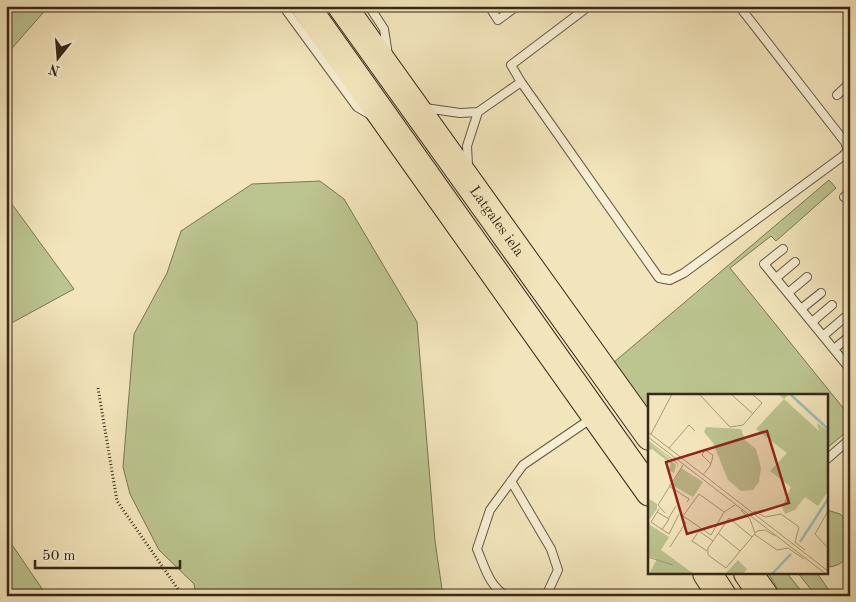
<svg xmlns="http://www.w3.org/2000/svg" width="856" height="602" font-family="'Old Standard TT',serif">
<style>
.green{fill:#bcc48f;stroke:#7a7654}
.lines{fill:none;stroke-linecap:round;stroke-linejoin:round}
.lane-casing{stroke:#665742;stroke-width:10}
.highway-casing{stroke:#372819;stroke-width:30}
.path{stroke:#372819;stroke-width:3;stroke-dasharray:1 2.5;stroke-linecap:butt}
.lane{stroke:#f7eed3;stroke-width:8}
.highway{stroke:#f3e5bb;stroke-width:28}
.labels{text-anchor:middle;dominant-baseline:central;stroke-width:4;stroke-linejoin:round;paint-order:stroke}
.street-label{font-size:15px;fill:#372819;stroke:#f7eed3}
.inset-river{fill:none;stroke:#9dbeb6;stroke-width:2.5}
.inset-road{fill:none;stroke:#a8997a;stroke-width:1}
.view{fill:#8f2418;fill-opacity:0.15;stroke:#8f2418;stroke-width:2.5}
.inset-edge{fill:none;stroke:#372819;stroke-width:2.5}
</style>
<rect width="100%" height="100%" fill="#f3e5bb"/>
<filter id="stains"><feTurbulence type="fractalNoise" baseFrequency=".004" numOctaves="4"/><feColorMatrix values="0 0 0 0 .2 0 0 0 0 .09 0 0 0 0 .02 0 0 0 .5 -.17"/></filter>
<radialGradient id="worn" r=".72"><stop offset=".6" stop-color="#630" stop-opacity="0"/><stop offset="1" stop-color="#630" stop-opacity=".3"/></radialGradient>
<path class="green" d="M6,6H49L6,55Z
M829,180L836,188L776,241L771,236L730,268L848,414L850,413V429L827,448V396H650V414L613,363Z
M320,181L344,199L417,322L435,541L443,596H196L194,584L159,550L130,494L123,467L134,334L167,273L181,231L252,184Z
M6,196L74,289L6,326Z
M827,510L840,514L850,523V554C845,562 836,567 827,567Z
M6,536L47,596H6Z
M768,573H787L805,596H782Z
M798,573H817L833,596H816Z"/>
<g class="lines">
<defs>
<path id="lane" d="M283,6L357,107L369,114
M369,6L384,29L388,55
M489,6L498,20L517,6
M521,82L511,65L589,6
M837,95L850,83
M425,108L460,113L478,112L521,82L659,278L670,280L684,273L843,156L848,150L845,142L739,6
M468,165L467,146L478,112
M844,197L850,192
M783,249L764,264L850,369
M776,278L795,262
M788,293L807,277
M801,309L821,293
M812,322L832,305
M823,336L844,318
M834,349L850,336
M827,459L850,439
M511,481L551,549L558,570L546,596
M507,596C489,587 484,565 477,549L490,510L523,465L592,418"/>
<g id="highway">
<path d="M305,6L650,492"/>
<path id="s1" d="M342,6L650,436"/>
<path d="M707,573L722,596"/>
<path d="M748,573L764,596"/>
</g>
</defs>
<use href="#lane" class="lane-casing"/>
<use href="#highway" class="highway-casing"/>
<path class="path" d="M98,388L117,501L182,595"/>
<use href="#lane" class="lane"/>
<use href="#highway" class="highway"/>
</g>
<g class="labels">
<g class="street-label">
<text stroke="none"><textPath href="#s1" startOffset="265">Latgales iela</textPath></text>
</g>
</g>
<g transform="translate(648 394)">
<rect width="180" height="180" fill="#f3e5bb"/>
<path d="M130,0H141L136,5L171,37L169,29L180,37V97L170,112L157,103L147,116L137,120L134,113L143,93L122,77L139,59L108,35L136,5ZM58,33L93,35L97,46L108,55L113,74L111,88L105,96L93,97L80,86L65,49L56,38ZM1,47L30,69V73L29,70L1,48L28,71L26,79L20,76L23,70L4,55L0,57ZM33,74L55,88L36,117L45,103L24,91ZM0,104L9,110V115L1,126L2,131L21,143L13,156L46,180H1L9,165L0,162ZM90,166L99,175L95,180H77Z" fill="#bcc48f"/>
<path class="inset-river" d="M142,0L180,35M152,148L180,105M124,180L143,160"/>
<path class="inset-road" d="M51,0L82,33L95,31L114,9L104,0M83,0L105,20M0,38L180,177M3,40L24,0M0,43L178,180M21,54L41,31L47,37M55,81L62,72L64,66L65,61L57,56L54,61L63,70M21,92L41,105L39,108M11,115L3,128L21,140L31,120M93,116L102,125L107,139M106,117L117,123L133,120L151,133L147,148L157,156M180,117L167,140L180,154M9,118L21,125L14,136M76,118L63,141L35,122L51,100L76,118L87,111M17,119L10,111L35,71M20,125L28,112M70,139L92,157M106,140L129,156L140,154L156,165M104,143L81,124L60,154V161L78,174L109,137L117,136L127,142M22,153L38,128M59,157L44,147L51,137L65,147M0,163L25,171"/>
<path class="view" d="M119,37L141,109L39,140L18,68Z"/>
<rect width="180" height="180" class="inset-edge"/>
</g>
<rect width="856" height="602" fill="none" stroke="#f3e5bb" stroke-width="25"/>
<rect x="8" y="8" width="841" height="587" fill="none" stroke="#372819" stroke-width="2.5"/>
<rect x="12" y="12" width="831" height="577" fill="none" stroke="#372819"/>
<g transform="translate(58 58) rotate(197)" stroke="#f7eed3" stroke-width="4" paint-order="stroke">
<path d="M0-4L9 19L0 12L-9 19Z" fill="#372819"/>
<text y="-8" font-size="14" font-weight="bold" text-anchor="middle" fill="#372819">N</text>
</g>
<path d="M35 560v8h145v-8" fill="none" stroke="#372819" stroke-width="2.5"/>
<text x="42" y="560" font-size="15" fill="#372819" stroke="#f7eed3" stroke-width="4" paint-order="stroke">50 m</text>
<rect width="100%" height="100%" filter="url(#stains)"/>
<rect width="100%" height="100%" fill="url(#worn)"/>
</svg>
